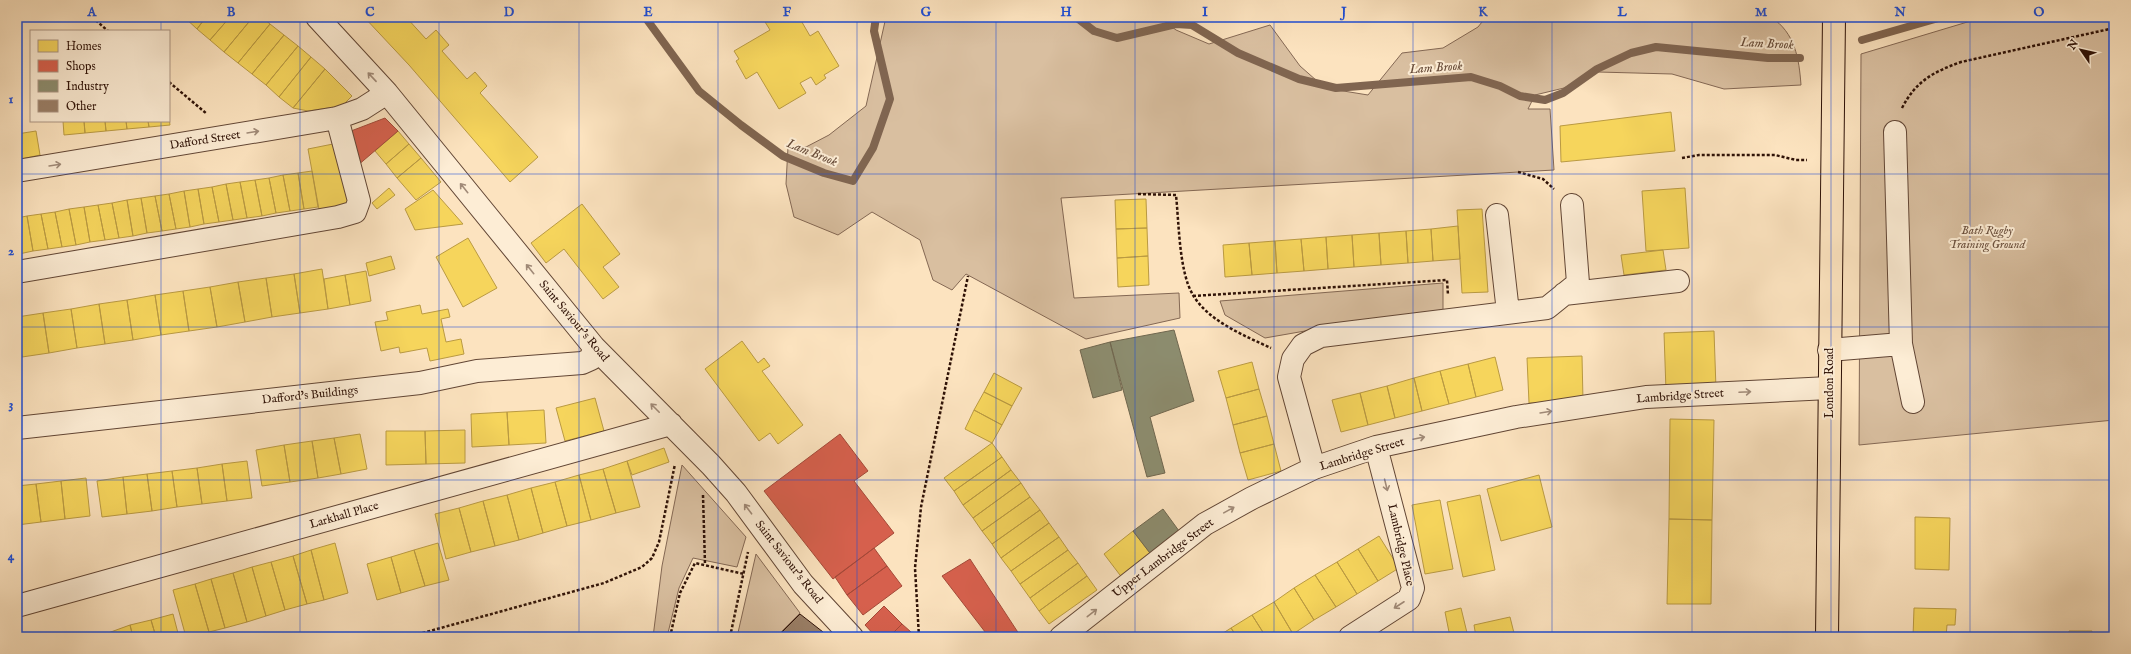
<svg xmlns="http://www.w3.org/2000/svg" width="2131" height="654" font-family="'IM FELL English',serif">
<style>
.green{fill:#d9bfa0;stroke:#846854}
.homes{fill:#f6d55c;stroke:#ba9a42}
.shops{fill:#d6604d;stroke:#a44938}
.industry{fill:#8c8c6e;stroke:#70674f}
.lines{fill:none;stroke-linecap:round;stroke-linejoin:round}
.stream{stroke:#806550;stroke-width:8}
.building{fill:#9a7f67;stroke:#2f1207}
.minor-casing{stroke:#624635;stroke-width:24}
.highway-casing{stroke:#2f1207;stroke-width:24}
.path{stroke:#2f1207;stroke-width:2.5;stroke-dasharray:3 2;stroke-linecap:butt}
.minor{stroke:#fdedd5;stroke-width:22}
.highway{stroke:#fce3bf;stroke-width:22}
.oneway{stroke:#a08a78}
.grid{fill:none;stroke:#1d4ed8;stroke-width:1;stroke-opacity:0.55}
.labels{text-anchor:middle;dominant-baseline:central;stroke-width:4;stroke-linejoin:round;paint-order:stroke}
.street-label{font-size:12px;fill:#2f1207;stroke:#fdedd5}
.park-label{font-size:12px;font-style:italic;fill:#6a4f3d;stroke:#fdedd5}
.water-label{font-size:13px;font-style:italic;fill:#654937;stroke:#fdedd5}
.neatline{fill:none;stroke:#1d4ed8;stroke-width:1.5}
.grid-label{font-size:13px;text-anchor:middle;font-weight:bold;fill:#1d4ed8}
</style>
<rect width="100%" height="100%" fill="#fce3bf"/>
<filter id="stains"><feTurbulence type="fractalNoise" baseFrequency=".005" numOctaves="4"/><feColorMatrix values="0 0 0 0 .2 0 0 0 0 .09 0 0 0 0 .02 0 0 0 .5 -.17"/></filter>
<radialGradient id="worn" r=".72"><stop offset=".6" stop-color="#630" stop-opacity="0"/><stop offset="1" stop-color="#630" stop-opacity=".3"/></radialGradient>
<path class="green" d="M886,17H1159L1176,30L1209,44L1270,25L1300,66L1325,88L1368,95L1402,53L1443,48L1478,27L1486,17H1771C1795,33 1799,58 1801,85L1724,89L1672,74L1598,72L1564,88L1535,95L1528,109H1550L1554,170L1061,198L1074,298L1179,293L1180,318L1086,339L966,274L952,290L933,280L920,240L872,212L838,235L794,217L786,184L788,147H806L829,135L866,106Z
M1984,17H2114V420L1859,445L1861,54Z
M1443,283V314L1305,331L1265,338L1225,315L1220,301Z
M682,465L746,537L737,567L693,558L679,588L667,637H653L662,566Z
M756,554L800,613L778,635L780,637H737Z"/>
<path class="homes" d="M184,17H206L197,29Z
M206,17H230L210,40L197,29Z
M230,17H253L224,52L210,40Z
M253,17H262L270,24L238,63L224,52Z
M364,17H406L426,39L436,30L449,45L442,51L467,79L475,72L487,86L480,93L538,157L510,182L409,65Z
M762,17H799L810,36L818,31L839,66L824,75L826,78L816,85L811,77L800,83L806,93L779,109L757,72L746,79L736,61L739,59L734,51L770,30Z
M270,24L284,35L252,74L238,63Z
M284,35L298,46L266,85L252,74Z
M298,46L311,57L279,97L266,85Z
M311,57L325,69L293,108L279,97Z
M325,69L352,96L342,106L308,111L293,108Z
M1671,112L1675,151L1561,162L1560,126Z
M169,118L170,125L149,127L148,121H169Z
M63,121H84L85,133L64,135Z
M84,121H105L106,131L85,133Z
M105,121H126L127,129L106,131Z
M126,121H148L149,127L127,129Z
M36,131L40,155L17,160V134Z
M398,131L409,144L386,164L375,151Z
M343,142L355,208L320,215L308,149Z
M409,144L421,158L397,178L386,164Z
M421,158L441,182L416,200L397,178Z
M312,171L318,207L304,209L298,173Z
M298,173L304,209L290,211L283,175Z
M283,175L290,211L276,213L269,178Z
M269,178L276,213L262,216L255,180Z
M255,180L262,216L247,218L240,182Z
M240,182L247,218L233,220L226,184Z
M226,184L233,220L219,222L212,187Z
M212,187L219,222L204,224L198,189Z
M389,188L395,195L377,209L372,203Z
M1685,188L1689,248L1646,251L1642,191Z
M198,189L204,224L190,227L184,191Z
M433,190L463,224L415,230L405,209Z
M184,191L190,227L176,229L169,194Z
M169,194L176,229L162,231L155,196Z
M155,196L162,231L147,233L141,198Z
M141,198L147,233L133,236L127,200Z
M1146,199L1147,228L1116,229L1115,200Z
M127,200L133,236L119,238L112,203Z
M112,203L119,238L105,240L98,205Z
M582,204L620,254L603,267L619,287L603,299L564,249L546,263L531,243Z
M98,205L105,240L90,242L84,207Z
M84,207L90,242L76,245L69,209Z
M69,209L76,245L62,247L55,212Z
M1482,209L1488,292L1462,293L1457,210Z
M55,212L62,247L48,249L41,214Z
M41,214L48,249L33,251L27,216Z
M27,216L33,251L19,254L17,218Z
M1458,226L1460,259L1433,261L1431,229Z
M1147,228L1148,256L1117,258L1116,229Z
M1431,229L1433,261L1408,263L1406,231Z
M1406,231L1408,263L1381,265L1379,233Z
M1379,233L1381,265L1354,267L1352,235Z
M1352,235L1354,267L1328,269L1326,237Z
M1326,237L1328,269L1304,271L1301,239Z
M468,238L497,288L463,307L436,257Z
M1301,239L1304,271L1277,273L1275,241Z
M1275,241L1277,273L1252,275L1249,243Z
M1249,243L1252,275L1225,277L1223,245Z
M1663,250L1666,270L1624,275L1621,255Z
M391,256L395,269L369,276L366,263Z
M1148,256L1149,285L1118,287L1117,258Z
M322,269L328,309L300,313L294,274Z
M366,271L371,301L350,305L345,275Z
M294,274L300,313L272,317L266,278Z
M345,275L350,305L328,309L324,279Z
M266,278L272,317L245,322L238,282Z
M238,282L245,322L217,327L210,287Z
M210,287L217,327L189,331L183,291Z
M183,291L189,331L161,335L155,295Z
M155,295L161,335L133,340L127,300Z
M127,300L133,340L105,344L99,304Z
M99,304L105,344L77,348L71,309Z
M420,305L422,314L448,309L450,317L441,319L446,342L461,339L464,354L430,361L427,348L400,353L399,347L381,351L375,322L388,320L386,312Z
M71,309L77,348L49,353L43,313Z
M43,313L49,353L22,357L17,317Z
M17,329L22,357L17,358Z
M1714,331L1716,389L1666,391L1664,333Z
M742,341L758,363L764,358L770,366L762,371L803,425L778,444L770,433L759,441L705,369Z
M1582,356L1583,401L1529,403L1527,358Z
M1495,357L1503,390L1476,397L1468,364Z
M1252,362L1259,389L1226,398L1218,371Z
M1468,364L1476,397L1449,404L1440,371Z
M1440,371L1449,404L1422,411L1414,378Z
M994,373L1022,388L1012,406L984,392Z
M1414,378L1422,411L1395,418L1387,386Z
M1387,386L1395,418L1368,425L1360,393Z
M1259,389L1267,416L1233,425L1226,398Z
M984,392L1012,406L1002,425L974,410Z
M1360,393L1368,425L1341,432L1332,400Z
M595,398L604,431L565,441L556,408Z
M544,410L546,443L509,445L507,412Z
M974,410L1002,425L992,443L965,429Z
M507,412L509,445L472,447L471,414Z
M1267,416L1274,444L1240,453L1233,425Z
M1670,419L1714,420L1712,520L1669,519Z
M465,430V463L426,464L425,431Z
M386,431H425L426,464L386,465Z
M360,434L367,469L341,474L334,438Z
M334,438L341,474L318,478L312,441Z
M312,441L318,478L290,482L284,445Z
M992,443L1002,457L954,491L944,478Z
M1274,444L1281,471L1248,480L1240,453Z
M284,445L290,482L262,486L256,450Z
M664,448L669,462L632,475L627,461Z
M1002,457L1011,470L963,505L954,491Z
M247,461L252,498L227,501L222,464Z
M627,461L640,507L616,513L603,469Z
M222,464L227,501L202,504L197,468Z
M197,468L202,504L177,507L172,471Z
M603,469L616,513L591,520L579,475Z
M1011,470L1021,483L973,518L963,505Z
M172,471L177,507L152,511L147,474Z
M147,474L152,511L127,514L123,477Z
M579,475L591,520L567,526L555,482Z
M1539,475L1552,527L1501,541L1487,489Z
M123,477L127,514L102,517L97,481Z
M86,478L90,516L65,519L61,481Z
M61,481L65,519L41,522L36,484Z
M555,482L567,526L543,533L531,488Z
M1021,483L1030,497L982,531L973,518Z
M36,484L41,522L17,525V486Z
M531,488L543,533L519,540L507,495Z
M507,495L519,540L495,546L483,501Z
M1480,495L1495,570L1463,577L1447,502Z
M1030,497L1040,510L992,544L982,531Z
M1440,500L1453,569L1425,574L1412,505Z
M483,501L495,546L471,552L459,508Z
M459,508L471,552L446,559L435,514Z
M1040,510L1049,523L1001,558L992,544Z
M1915,517L1950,518L1949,570L1915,569Z
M1669,519L1712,520L1711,604H1667Z
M1049,523L1059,537L1011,571L1001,558Z
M1133,531L1153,557L1123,579L1104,554Z
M1379,536L1399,568L1378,581L1358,549Z
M1059,537L1068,550L1020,584L1011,571Z
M335,543L348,593L324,600L311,550Z
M438,543L449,580L425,586L414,550Z
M1358,549L1378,581L1357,594L1337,562Z
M311,550L324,600L307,604L293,556Z
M414,550L425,586L401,593L391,557Z
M1068,550L1078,563L1030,598L1020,584Z
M293,556L307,604L285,610L271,562Z
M391,557L401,593L377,600L367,564Z
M271,562L285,610L266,616L252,567Z
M1337,562L1357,594L1336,607L1315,575Z
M1078,563L1087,576L1039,611L1030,598Z
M252,567L266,616L247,622L233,573Z
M233,573L247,622L225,628L211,579Z
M1315,575L1336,607L1314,620L1294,588Z
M1087,576L1097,590L1049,624L1039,611Z
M211,579L225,628L209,632L195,584Z
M195,584L209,632L186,637L173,590Z
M1294,588L1314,620L1293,634L1274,602Z
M1274,602L1293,634L1288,637H1266L1252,615Z
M1461,608L1468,637H1450L1445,612Z
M1914,608L1956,609L1955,625H1947L1946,637H1913Z
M173,614L179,637H156L151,620Z
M1252,615L1266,637H1237L1231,628Z
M1510,617L1515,637H1476L1474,625Z
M151,620L156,637H133L130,625Z
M130,625L133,637H110L108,633Z
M1231,628L1237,637H1217Z
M2069,631H2092V637H2069Z
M108,633L110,637H92Z
M1672,633L1701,634L1704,637H1671Z"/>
<path class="shops" d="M385,118L398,131L357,166L351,131Z
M840,434L868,471L854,481L894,533L833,579L764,491Z
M874,548L887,566L847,595L835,577Z
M970,559L1021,637H989L942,576Z
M887,566L902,586L863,615L847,595Z
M884,606L902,624L889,637H876L865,625Z
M902,624L911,632L912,637H889Z"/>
<path class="industry" d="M1174,330L1194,401L1150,417L1165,473L1147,477L1110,342Z
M1110,342L1122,390L1093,398L1080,350Z
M1163,509L1182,535L1153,557L1133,531Z"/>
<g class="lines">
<path class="stream" d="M645,17L699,91L741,125L783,156L824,173L853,181L873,148L890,99L874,31L876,17
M1076,17L1094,31L1117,38L1176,24L1192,25L1238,53L1299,79L1336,88L1471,77L1500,86L1520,96L1545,100L1563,93L1597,69L1631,53L1656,47L1768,58H1800
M1862,40L1942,17"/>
</g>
<path class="building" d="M800,614L823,632L828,637H781L779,635Z"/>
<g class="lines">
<defs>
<path id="minor" d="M317,17L387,93L594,347L711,465L736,493L803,584L852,637
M1895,132L1901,344L1913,402
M17,171L337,118L362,109L387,93
M1497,215L1508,312
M17,272L338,217L355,212L359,201L337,118
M1564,294L1678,281
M1829,350L1901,344
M17,428L420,383L477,371L582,363L591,359L594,347
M1314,468L1289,377L1293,359L1303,345L1321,336L1547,308L1578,283L1572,205
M17,606L671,424
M1061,637L1205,524L1252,498L1314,468L1376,447L1516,417L1646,397L1829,388
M1350,637L1409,599L1413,588L1376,447"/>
<path id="highway" d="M1827,637L1834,17"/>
</defs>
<use href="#minor" class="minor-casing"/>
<use href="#highway" class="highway-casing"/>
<path class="path" d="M92,17L108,31
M169,82L207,114
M1902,108C1916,81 1933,72 1961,62L2114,28
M1682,158L1699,155H1775L1796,160H1807
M1518,172L1543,179L1554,189
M1138,194L1176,195C1179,223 1179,272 1193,295C1208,321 1245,336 1271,348
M1193,296L1447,280L1448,295
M703,495L705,564
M408,637L604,583L642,567L652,558L659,542L675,464
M670,637L680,593L695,563L744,574
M730,637L748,552
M919,637L915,568L921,507L968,276"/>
<use href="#minor" class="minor"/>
<use href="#highway" class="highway"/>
</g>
<defs><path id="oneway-shaft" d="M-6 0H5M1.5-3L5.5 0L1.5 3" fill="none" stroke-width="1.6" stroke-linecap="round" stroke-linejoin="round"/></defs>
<g class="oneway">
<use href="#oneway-shaft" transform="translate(372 77) rotate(-133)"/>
<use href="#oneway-shaft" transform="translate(253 132) rotate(-9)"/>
<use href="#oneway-shaft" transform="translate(55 165) rotate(-9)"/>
<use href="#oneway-shaft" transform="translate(464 188) rotate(-129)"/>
<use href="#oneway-shaft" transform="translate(530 269) rotate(-129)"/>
<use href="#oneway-shaft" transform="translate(1745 392) rotate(-3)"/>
<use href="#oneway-shaft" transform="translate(655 408) rotate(-135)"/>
<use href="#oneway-shaft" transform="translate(1546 412) rotate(-9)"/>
<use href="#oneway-shaft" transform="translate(1419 438) rotate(-12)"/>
<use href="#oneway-shaft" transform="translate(1386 485) rotate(76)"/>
<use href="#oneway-shaft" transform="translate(748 509) rotate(-127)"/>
<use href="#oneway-shaft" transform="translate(1229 510) rotate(-29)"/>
<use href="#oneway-shaft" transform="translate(1399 605) rotate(147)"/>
<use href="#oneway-shaft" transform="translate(1092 613) rotate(-38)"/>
</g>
<path class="grid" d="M161,17V31M300,17V637M439,17V637M579,17V637M718,17V637M857,17V637M996,17V637M1135,17V637M1274,17V637M1413,17V637M1552,17V637M1692,17V637M1831,17V637M1970,17V637M161,121V637M17,174H2114M17,327H2114M17,480H2114"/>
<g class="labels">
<g class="street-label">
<text transform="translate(205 140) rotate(-9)">Dafford Street</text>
<text transform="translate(574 321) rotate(50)">Saint Saviour's Road</text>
<text transform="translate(1829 383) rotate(-90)">London Road</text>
<text transform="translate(310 395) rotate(-6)">Dafford's Buildings</text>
<text transform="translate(1680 396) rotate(-4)">Lambridge Street</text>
<text transform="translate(1362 454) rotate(-17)">Lambridge Street</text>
<text transform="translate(344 515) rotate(-16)">Larkhall Place</text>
<text transform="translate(1401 545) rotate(77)">Lambridge Place</text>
<text transform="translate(1163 558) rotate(-37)">Upper Lambridge Street</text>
<text transform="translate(789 562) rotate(52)">Saint Saviour's Road</text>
</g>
<g class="park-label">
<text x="1987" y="230">Bath Rugby<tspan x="1987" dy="14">Training Ground</tspan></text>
</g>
<g class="water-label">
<text transform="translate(1767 44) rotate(3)">Lam Brook</text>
<text transform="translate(1436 68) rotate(-4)">Lam Brook</text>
<text transform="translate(812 153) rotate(22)">Lam Brook</text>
</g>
</g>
<rect width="2131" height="654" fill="none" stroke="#fce3bf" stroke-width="44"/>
<rect x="30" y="30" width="140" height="92" fill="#fdedd5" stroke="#ab9583"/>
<rect x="38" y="40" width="20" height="12" fill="#f6d55c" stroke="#ab9583"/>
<text x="66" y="50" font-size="12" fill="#2f1207">Homes</text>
<rect x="38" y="60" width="20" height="12" fill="#d6604d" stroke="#ab9583"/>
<text x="66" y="70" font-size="12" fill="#2f1207">Shops</text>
<rect x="38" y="80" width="20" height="12" fill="#8c8c6e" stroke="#ab9583"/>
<text x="66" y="90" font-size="12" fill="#2f1207">Industry</text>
<rect x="38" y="100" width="20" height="12" fill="#9a7f67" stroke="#ab9583"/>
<text x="66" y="110" font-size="12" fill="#2f1207">Other</text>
<g transform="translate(2081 50) rotate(304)" stroke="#fdedd5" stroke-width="3" paint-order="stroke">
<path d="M0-3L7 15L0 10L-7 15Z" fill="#2f1207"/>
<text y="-6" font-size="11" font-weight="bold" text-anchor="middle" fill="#2f1207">N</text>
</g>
<rect x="22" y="22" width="2087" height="610" class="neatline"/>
<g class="grid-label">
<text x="92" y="16">A</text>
<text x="231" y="16">B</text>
<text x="370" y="16">C</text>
<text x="509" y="16">D</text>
<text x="648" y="16">E</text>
<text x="787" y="16">F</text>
<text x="926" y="16">G</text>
<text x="1066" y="16">H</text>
<text x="1205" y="16">I</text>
<text x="1344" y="16">J</text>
<text x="1483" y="16">K</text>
<text x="1622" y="16">L</text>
<text x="1761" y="16">M</text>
<text x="1900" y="16">N</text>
<text x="2039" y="16">O</text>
<text x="11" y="103">1</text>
<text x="11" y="255">2</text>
<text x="11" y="408">3</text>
<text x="11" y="560">4</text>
</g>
<rect width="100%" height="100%" filter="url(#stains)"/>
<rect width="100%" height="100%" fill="url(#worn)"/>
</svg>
